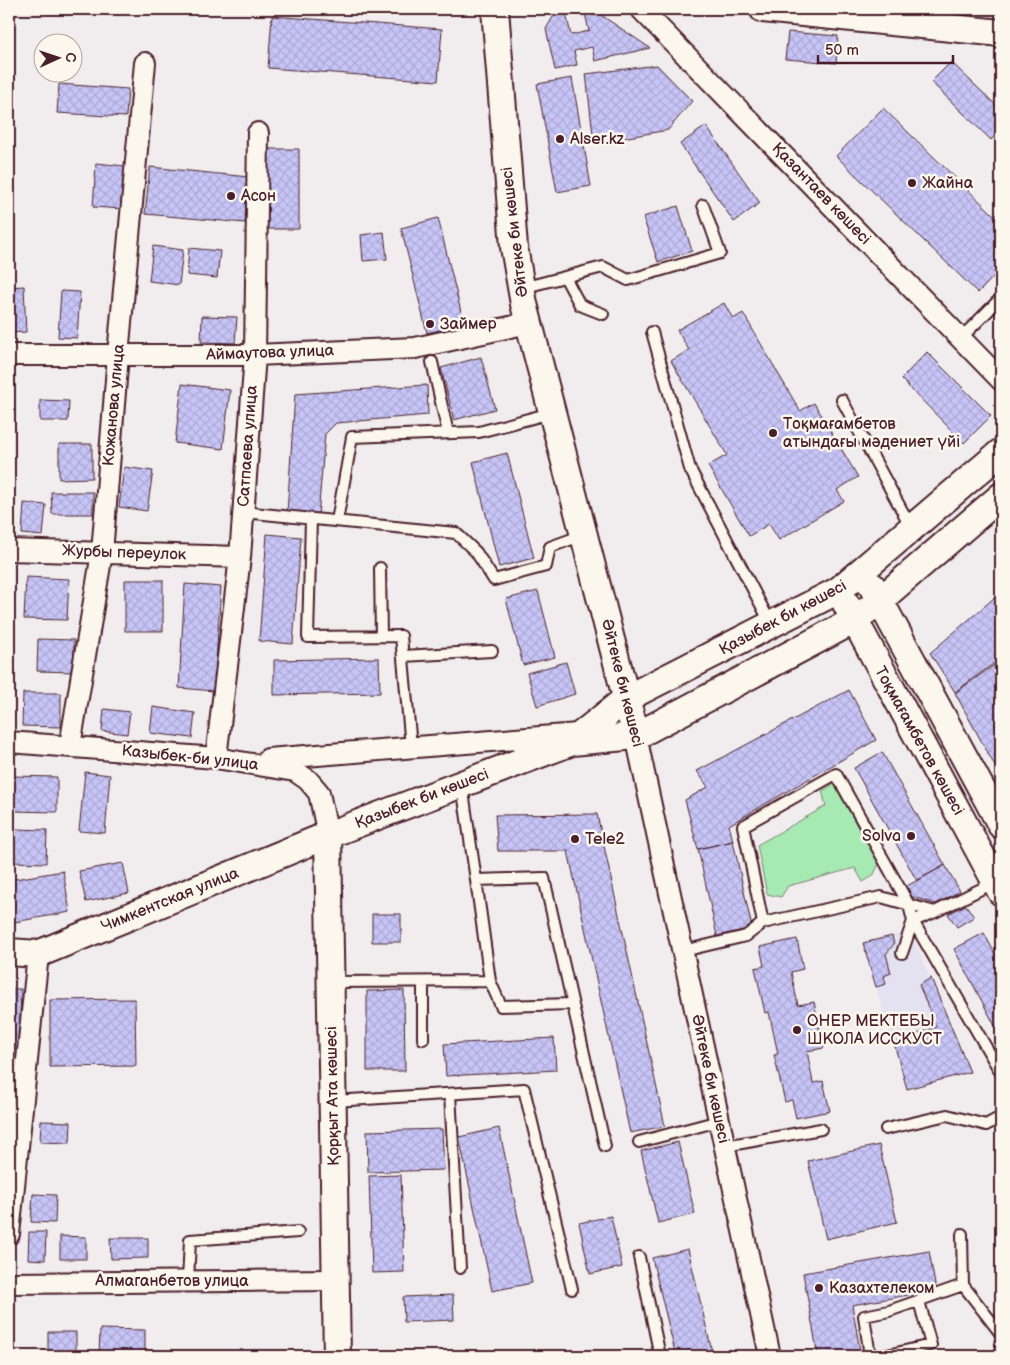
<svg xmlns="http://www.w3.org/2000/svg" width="1010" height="1365" font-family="'Balsamiq Sans',sans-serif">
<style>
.built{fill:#e4e1f1}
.green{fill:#a7e9b3;stroke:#78846f}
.building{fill:url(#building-cross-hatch);stroke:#4a1f2b}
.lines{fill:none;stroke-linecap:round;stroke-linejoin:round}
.service-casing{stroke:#4a1f2b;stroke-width:14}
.minor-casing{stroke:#4a1f2b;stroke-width:24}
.tertiary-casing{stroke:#4a1f2b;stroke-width:30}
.service{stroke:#fbf7ec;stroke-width:10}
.minor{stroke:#fbf7ec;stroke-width:20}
.tertiary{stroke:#fbf7ec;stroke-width:26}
.poi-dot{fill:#4a1f2b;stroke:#fbf7ec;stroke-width:2}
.labels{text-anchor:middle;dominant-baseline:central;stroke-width:5;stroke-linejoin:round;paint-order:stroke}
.poi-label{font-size:16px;fill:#4a1f2b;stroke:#fbf7ec;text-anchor:start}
.street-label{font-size:16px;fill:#4a1f2b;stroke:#fbf7ec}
</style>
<defs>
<pattern id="building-cross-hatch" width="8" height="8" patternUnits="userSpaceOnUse" patternTransform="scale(1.25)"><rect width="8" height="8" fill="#c7c5f7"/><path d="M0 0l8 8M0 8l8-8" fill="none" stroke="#aca9d4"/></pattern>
</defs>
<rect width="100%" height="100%" fill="#f1edee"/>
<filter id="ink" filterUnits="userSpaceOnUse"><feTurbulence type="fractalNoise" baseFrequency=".02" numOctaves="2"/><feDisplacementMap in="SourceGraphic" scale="10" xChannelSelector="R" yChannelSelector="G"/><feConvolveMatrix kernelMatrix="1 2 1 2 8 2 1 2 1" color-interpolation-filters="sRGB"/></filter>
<g filter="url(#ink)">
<path class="built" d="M903,933L915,942L970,1072L907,1089L863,944Z"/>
<path class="green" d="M834,784L879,864L873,876L863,882L855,868L788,886L781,897L767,894L757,845L826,806L822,791Z"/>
<path class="building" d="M584,9H592L650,48L595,61L592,47L574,51L577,65L555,70L546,29L553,17L566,13L571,35L589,31Z
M272,16L442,29L438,81L268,68Z
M788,32L838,36L836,63L785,59Z
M951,62L1001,110V129L991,140L931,82Z
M657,65L692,101L668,130L594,143L586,74Z
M572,78L591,186L557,192L537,84Z
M59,84L128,89L126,117L57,113Z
M883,108L995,216L1001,210V269L978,293L836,156Z
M706,126L760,203L734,222L680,144Z
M264,149H299V229H265Z
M96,163L125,166L122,209L93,207Z
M150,167L249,177L245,223L145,214Z
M678,206L692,251L658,262L643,217Z
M438,218L464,324L427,333L401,228Z
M384,232L387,259L363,261L361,235Z
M153,246L183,250L179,285L149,281Z
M189,248L220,251L217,278L187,275Z
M24,286L26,332L9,333V287Z
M61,291L80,292L77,338L58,337Z
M724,303L733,319L743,313L800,411L814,403L858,477L837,490L844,501L779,540L769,524L749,536L708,466L727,455L671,361L689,350L677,330Z
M202,316L237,317L235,343L201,342Z
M927,352L991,416L964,443L901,379Z
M481,357L495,409L454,420L441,368Z
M182,384L230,390L223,449L175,443Z
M427,385L428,415L336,423L325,434L318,516L287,513L295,394Z
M40,400L69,401L68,421H40Z
M9,403H14V423H9Z
M59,444H92V478L59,479Z
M507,453L534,558L499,567L473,462Z
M124,467L153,471L147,511L119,507Z
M51,492H93V514H52Z
M24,503L46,505L43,536L22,534Z
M267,534L301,537L293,644L259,641Z
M26,577L69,579L67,620L24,619Z
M125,580H163V631H125Z
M185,584L221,587L214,691L179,688Z
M538,591L555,657L523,665L506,599Z
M1001,592V658L955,692L930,653Z
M38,639L74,640V672L37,671Z
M379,658L380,693L274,695V660Z
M566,662L575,694L537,706L527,673Z
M994,665L1001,677V777L955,693Z
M849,690L876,740L729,825L733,841L698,849L685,800L708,787L697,771Z
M23,693H61V727L22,726Z
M153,707L195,713L192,738L150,733Z
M104,709L130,712L127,734L102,731Z
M882,752L945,865L917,881L854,768Z
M85,772L110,775L105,833L79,831Z
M12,776L57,777V812L12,811Z
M597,814L665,1126L630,1133L568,851H498L495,815Z
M13,829L47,830L46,863L12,862Z
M733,841L752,928L717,936L698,849Z
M123,863L129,893L86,902L79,871Z
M945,865L960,891L936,904L912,897L907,886Z
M63,871L70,912L9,923V880Z
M966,905L974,917L957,927L948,914Z
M372,914H401V942H372Z
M984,933L1001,965V1037L954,949Z
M892,936L894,944L886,954L891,973L884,976L886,984L876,987L863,943Z
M797,939L803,969L791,972L798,1005L814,1002L824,1048L807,1051L813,1083L823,1081L830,1111L796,1118L792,1100L785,1102L774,1055L778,1054L769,1012L765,1013L755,968L764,966L760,947Z
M931,978L970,1072L907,1089L894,1043L936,1027L919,985Z
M9,989H21L19,1053H9Z
M404,990L405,1071H367V991Z
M135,999L136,1066L50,1067V1000Z
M554,1038L556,1070L446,1076L444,1044Z
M9,1065H12V1100H9Z
M41,1121L71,1122L70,1143L40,1142Z
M499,1128L532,1283L492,1291L459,1137Z
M442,1129L444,1170L368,1172L367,1131Z
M678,1142L695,1214L658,1223L641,1151Z
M879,1145L897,1222L826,1239L808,1161Z
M401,1175L404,1272L372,1273L369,1176Z
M33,1194L56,1195L55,1223L31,1222Z
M611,1216L622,1267L590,1274L579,1223Z
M29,1232H46L45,1260L28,1259Z
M60,1236L86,1237V1259H60Z
M110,1238H148V1258L111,1259Z
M688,1249L713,1356H676L652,1258Z
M929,1251L936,1290L852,1305L861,1356H818L803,1273Z
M453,1295L454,1320L404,1322L403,1297Z
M100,1329L145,1330V1356H99Z
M48,1332H76V1356H48Z"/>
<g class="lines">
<defs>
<path id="service" d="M565,277L580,305L603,314
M522,288L603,267L628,280L720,253L703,205
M652,332L690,469L771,624
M961,338L1001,298
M432,362L448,433
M842,400L912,529
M243,512L456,533L476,552L494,580L546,566L550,547L583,535
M311,519L308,637L401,636L411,747
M337,521L352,437L479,432L551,413
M380,568L381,636
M403,656L492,651
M462,785L476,880L544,878L605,1146
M935,912L913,921L1001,1073
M763,923L743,826L836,774L909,905L913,921L902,953
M683,951L746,936L763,923L881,897L935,912L995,882
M490,981L501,1006L572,1004
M331,982L490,981L476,880
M423,1039V982
M450,1094L460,1268
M334,1101L524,1089L572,1289
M886,1129L947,1115L986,1125L1001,1117
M639,1142L719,1121
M725,1146L821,1129
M962,1234L963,1285L1001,1334
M639,1257L660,1356
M188,1281L190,1240L298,1232
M870,1356L864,1316L889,1311L963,1285
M883,1356L931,1345L919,1301"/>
<path id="minor" d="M641,9L1001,380
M9,355H255L415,348L528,323
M9,550L240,557
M636,736L770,1356
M9,742L216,758L295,771L308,780L319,793L328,835
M70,746L102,553L118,355L145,63
M216,758L240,557L255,355L258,133
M268,759L578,734
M9,1234L38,954
M9,1283L336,1280"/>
<path id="tertiary" d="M495,9L514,247L524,304L636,736
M763,9L1001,33
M872,586L1001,825
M846,604L1001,892
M572,742L627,698L839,590L1001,452
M328,835L337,1356
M9,952L38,954L328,835L572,742L636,736L853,621L879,601L1001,496"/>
</defs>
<use href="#service" class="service-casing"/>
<use href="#minor" class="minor-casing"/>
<use href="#tertiary" class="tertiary-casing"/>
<use href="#service" class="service"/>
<use href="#minor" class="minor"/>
<use href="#tertiary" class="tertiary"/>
</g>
</g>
<g class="poi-dot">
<circle cx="560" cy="139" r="5"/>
<circle cx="912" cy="183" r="5"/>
<circle cx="231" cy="196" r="5"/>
<circle cx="430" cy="324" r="5"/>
<circle cx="773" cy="433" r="5"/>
<circle cx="911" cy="836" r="5"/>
<circle cx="575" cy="839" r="5"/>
<circle cx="797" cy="1030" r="5"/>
<circle cx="819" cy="1288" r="5"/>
</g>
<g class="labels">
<g class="poi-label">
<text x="570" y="139">Alser.kz</text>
<text x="922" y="183">Жайна</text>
<text x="241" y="196">Асон</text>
<text x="440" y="324">Займер</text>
<text x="783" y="424">Тоқмағамбетов<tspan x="783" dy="18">атындағы мәдениет үйі</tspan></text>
<text x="901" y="836" text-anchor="end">Solva</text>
<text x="585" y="839">Tele2</text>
<text x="807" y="1021">ОНЕР МЕКТЕБЫ<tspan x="807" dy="18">ШКОЛА ИССКУСТ</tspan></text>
<text x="829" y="1288">Казахтелеком</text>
</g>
<g class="street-label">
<text transform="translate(821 194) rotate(46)">Қазантаев көшесі</text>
<text transform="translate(515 232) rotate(-97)">Әйтеке би көшесі</text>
<text transform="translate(270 353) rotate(-2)">Аймаутова улица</text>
<text transform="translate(114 405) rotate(-85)">Кожанова улица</text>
<text transform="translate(248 446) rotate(-86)">Сатпаева улица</text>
<text transform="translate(124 553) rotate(2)">Журбы переулок</text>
<text transform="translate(783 618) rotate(-28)">Қазыбек би көшесі</text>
<text transform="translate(622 683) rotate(76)">Әйтеке би көшесі</text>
<text transform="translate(919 741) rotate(61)">Тоқмағамбетов көшесі</text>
<text transform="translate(190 758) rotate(6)">Казыбек-би улица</text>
<text transform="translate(422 799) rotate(-21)">Қазыбек би көшесі</text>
<text transform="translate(170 900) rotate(-22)">Чимкентская улица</text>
<text transform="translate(710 1079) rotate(78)">Әйтеке би көшесі</text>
<text transform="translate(333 1096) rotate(-91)">Қорқыт Ата көшесі</text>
<text x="172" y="1281">Алмаганбетов улица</text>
</g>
</g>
<rect width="1010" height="1365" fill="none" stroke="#fbf7ec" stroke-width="30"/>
<rect x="15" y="15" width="980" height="1335" fill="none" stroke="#4a1f2b" stroke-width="2" filter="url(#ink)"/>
<g transform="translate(58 58) rotate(87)"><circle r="24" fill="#fbf7ec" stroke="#b4a19f"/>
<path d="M0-4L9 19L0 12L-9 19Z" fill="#4a1f2b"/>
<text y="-8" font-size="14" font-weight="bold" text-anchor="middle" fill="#4a1f2b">С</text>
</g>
<path d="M818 55v8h135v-8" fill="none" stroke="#4a1f2b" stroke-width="2.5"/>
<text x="825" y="55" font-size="15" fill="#4a1f2b" stroke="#fbf7ec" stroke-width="4" paint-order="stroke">50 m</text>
</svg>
